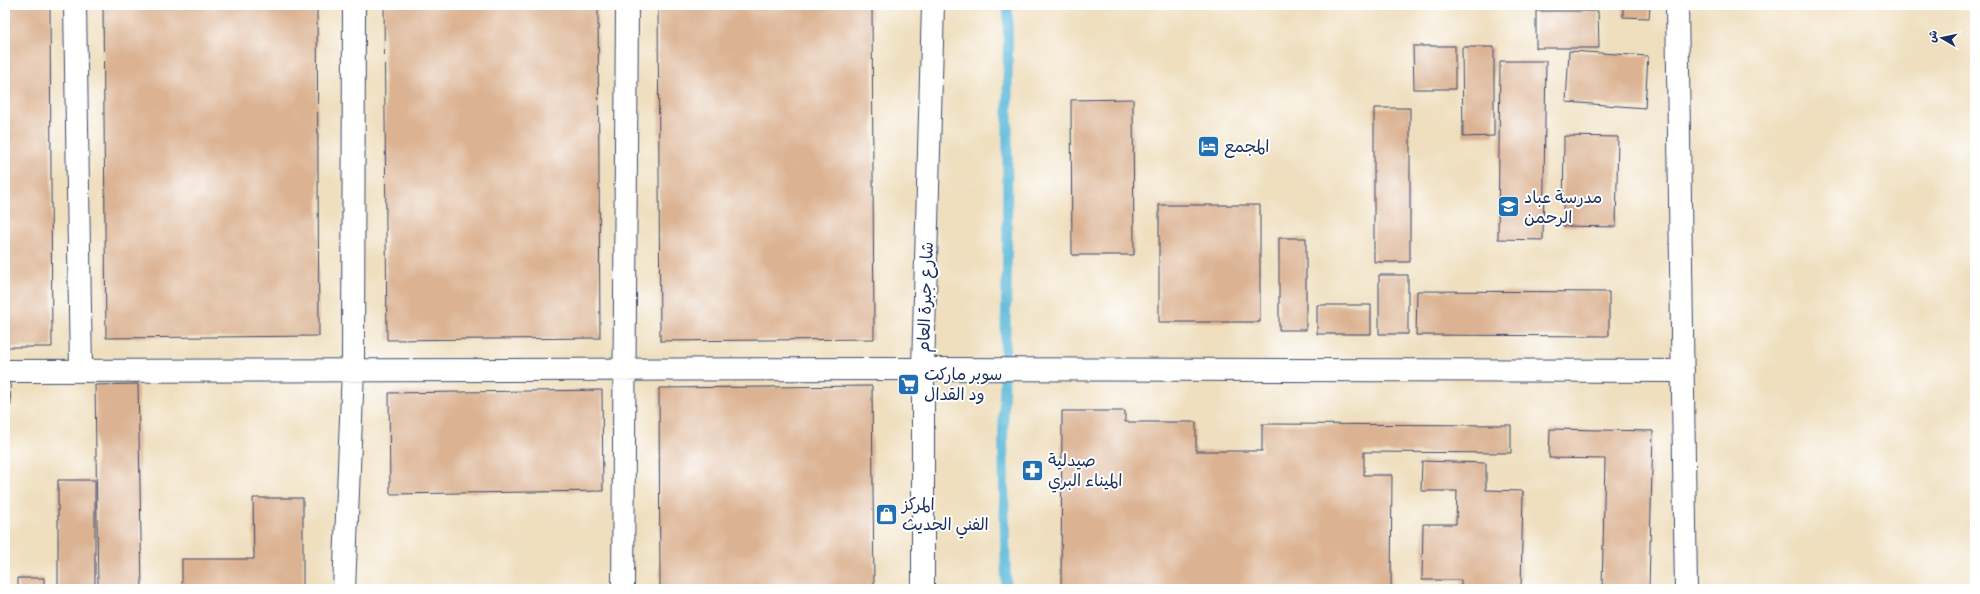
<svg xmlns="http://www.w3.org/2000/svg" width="1980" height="594" font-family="Itim,'Playpen Sans Arabic',sans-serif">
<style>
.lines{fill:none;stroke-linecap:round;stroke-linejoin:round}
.stream{stroke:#5bb9d9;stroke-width:10}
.building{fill:#dbb292}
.street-casing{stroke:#3b496d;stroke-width:24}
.secondary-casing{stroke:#3b496d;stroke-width:24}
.street{stroke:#fff;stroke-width:22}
.secondary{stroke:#fff;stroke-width:22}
.labels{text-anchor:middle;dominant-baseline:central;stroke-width:4;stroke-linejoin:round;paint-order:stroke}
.poi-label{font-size:17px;fill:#1b2f5e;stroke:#fff;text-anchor:start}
.street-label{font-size:17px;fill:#1b2f5e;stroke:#fff}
</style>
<rect width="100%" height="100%" fill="#fff"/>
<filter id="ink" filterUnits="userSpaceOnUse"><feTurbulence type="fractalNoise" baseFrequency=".025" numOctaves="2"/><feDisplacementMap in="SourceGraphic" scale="8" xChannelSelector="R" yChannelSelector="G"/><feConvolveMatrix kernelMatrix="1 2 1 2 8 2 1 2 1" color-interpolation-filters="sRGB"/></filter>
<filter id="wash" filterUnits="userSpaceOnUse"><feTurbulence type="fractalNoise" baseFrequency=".012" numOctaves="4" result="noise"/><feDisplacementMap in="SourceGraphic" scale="16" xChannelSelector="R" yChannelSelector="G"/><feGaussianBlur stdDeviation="0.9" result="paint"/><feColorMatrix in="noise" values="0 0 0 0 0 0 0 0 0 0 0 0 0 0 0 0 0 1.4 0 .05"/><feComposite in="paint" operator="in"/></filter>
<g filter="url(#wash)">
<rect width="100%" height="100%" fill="#efdfbf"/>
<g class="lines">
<path class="stream" d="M1006,589L1003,439L1007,268L1008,5"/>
</g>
<g id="blocks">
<path class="building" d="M5,5H50L52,347H5Z
M103,5H317L319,336L106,338Z
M384,5H598L600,338L387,340Z
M658,5H872L874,339L660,341Z
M1623,5H1650L1649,18L1623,17Z
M1536,11H1598L1599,48H1536Z
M1413,46H1455V89H1414Z
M1462,47H1494V136L1463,137Z
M1569,51L1648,56L1645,108L1566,102Z
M1500,61H1546L1543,240L1498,239Z
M1133,99L1134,255H1072L1071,100Z
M1374,108H1410V262H1374Z
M1564,136L1618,137L1616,227L1563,226Z
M1159,205H1260V322H1159Z
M1279,238H1306V330H1279Z
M1379,275H1408V334H1379Z
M1417,291L1609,292V336L1416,335Z
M1317,305H1371V334H1317Z
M5,383H10L11,405H5Z
M138,384L142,589H98L95,385Z
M872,386L874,588L660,589L659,388Z
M602,390L603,491L390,494L389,393Z
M1062,411H1125V422H1196V451H1262V424L1511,425V453L1364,452V475H1392L1391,589H1061Z
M1550,429L1653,431L1649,589H1602L1605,459L1549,458Z
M1422,461L1486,463V490L1523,491L1521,589H1461V580H1422L1423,524H1456L1457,491H1421Z
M58,480H95V589H58Z
M253,498H303V589H182V559H254Z
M18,578H44V589H18Z"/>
</g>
</g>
<g filter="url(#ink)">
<use href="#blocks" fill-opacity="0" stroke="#3b496d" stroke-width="1"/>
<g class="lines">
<defs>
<path id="street" d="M75,5L81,371
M1677,5L1686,589
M5,371L923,369L1683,371
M344,589L353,370L354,5
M623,589L627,5"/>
<path id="secondary" d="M923,589V369L933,5"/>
</defs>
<use href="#street" class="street-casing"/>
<use href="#secondary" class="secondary-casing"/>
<use href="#street" class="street"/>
<use href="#secondary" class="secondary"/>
</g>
</g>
<defs>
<symbol id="hotel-square" viewBox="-11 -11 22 22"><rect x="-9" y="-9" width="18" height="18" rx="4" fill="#1f6fb2" stroke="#fff"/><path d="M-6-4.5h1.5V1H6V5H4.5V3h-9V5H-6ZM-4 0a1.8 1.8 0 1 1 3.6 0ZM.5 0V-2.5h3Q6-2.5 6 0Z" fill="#fff"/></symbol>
<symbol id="school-square" viewBox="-11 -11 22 22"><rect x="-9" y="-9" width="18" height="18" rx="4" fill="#1f6fb2" stroke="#fff"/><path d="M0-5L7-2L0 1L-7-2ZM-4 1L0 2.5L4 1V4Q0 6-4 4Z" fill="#fff"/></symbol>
<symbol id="supermarket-square" viewBox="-11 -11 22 22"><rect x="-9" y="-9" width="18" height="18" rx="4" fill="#1f6fb2" stroke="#fff"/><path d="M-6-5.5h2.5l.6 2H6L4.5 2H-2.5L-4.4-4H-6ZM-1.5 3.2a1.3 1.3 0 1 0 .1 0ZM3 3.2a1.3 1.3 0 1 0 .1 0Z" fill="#fff"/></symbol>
<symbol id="pharmacy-square" viewBox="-11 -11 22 22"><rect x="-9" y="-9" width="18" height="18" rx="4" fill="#1f6fb2" stroke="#fff"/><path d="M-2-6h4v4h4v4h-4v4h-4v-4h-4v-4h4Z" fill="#fff"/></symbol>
<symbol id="shop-square" viewBox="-11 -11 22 22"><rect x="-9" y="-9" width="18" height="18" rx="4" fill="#1f6fb2" stroke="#fff"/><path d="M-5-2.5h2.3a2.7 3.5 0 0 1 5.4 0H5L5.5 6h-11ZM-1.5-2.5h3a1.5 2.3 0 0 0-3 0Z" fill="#fff"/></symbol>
</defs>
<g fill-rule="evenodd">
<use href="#hotel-square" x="1196" y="134" width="25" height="25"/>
<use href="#school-square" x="1496" y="194" width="25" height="25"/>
<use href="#supermarket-square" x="896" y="372" width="25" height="25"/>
<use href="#pharmacy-square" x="1020" y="458" width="25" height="25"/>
<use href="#shop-square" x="874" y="502" width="25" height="25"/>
</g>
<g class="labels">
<g class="poi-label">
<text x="1224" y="146">المجمع</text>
<text x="1524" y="197">مدرسة عباد<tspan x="1524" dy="20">الرحمن</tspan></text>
<text x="924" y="374">سوبر ماركت<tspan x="924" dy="20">ود القدال</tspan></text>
<text x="1048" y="460">صيدلية<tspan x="1048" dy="20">الميناء البري</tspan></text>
<text x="902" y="504">المركز<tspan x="902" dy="20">الفني الحديث</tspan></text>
</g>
<g class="street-label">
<text transform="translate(925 297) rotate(-88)">شارع جبرة العام</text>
</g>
</g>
<rect width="1980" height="594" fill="none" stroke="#fff" stroke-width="20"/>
<g transform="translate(1942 38) rotate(279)" stroke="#ffffff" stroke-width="3" paint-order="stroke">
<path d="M0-3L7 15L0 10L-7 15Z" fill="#1b2f5e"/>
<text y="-6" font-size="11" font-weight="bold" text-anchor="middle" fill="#1b2f5e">ش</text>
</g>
</svg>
